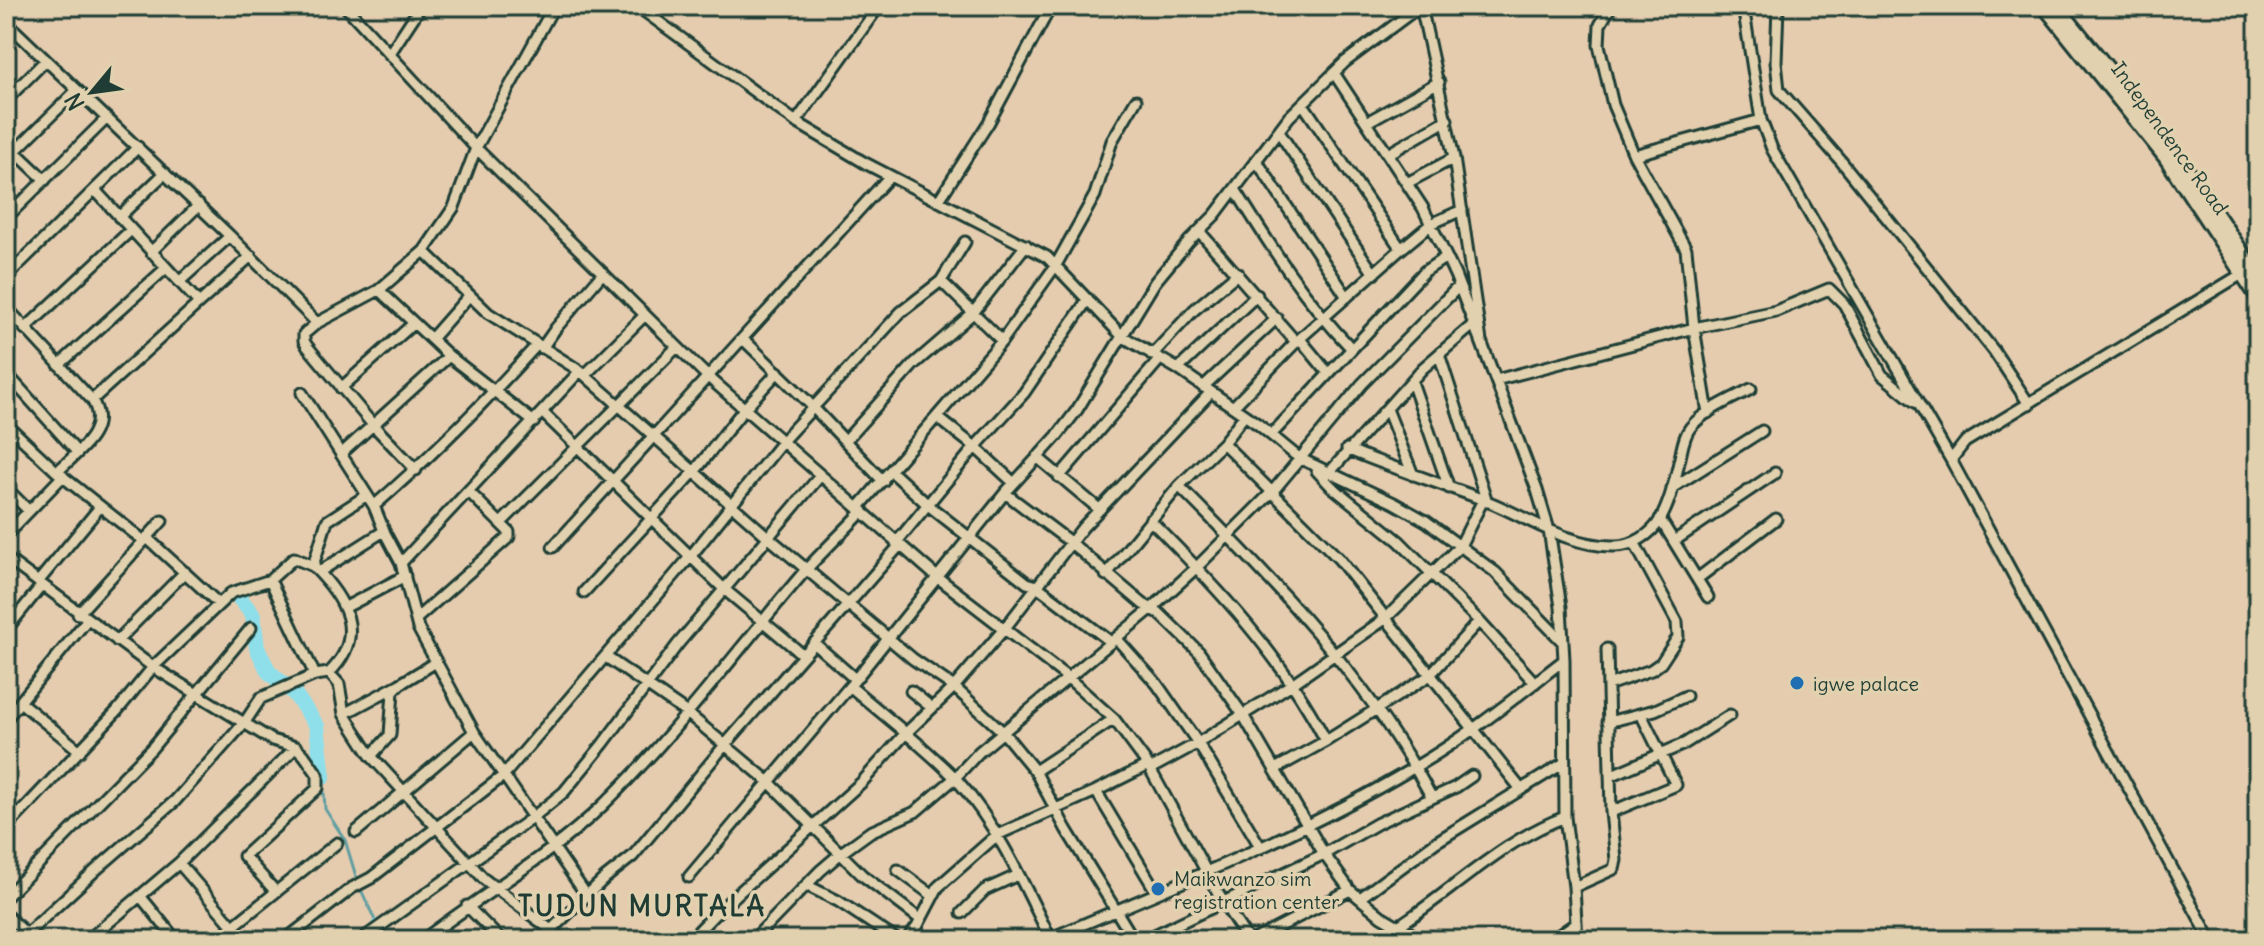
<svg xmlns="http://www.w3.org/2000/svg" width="2264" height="946" font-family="Delius,sans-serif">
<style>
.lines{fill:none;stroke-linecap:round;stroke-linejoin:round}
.stream{stroke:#629ea2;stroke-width:3}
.river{stroke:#8fdfeb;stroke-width:16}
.minor-casing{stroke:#1f3d34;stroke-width:15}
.secondary-casing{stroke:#1f3d34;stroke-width:18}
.minor{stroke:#e2d1ae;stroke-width:9}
.secondary{stroke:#e2d1ae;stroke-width:12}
.poi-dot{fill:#1f6fb2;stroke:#e2d1ae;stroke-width:3}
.labels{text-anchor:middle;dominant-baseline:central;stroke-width:7;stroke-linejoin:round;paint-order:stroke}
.street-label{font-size:20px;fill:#1f3d34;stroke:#e2d1ae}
.poi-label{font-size:20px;fill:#1f3d34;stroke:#e2d1ae;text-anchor:start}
.district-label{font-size:28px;font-weight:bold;letter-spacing:2px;fill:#1f3d34;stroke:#e2d1ae}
</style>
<rect width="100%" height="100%" fill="#e5ccaf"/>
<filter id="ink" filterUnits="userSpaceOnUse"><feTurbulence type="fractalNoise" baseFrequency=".0125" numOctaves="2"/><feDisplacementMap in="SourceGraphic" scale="16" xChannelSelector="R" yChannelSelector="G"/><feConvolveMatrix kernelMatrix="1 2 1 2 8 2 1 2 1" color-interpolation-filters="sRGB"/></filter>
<g filter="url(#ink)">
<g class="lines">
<path class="stream" d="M323,777L325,809L345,840L358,883L378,927"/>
<path class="river" d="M237,595L253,615L257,648L269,672L294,693L317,726L323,777
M378,927L386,940"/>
<defs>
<path id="minor" d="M345,6L476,148L706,375L937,577L1067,677L1114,719L1148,765L1223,902L1248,940
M637,6L796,122L865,163L1047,257L1122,336L1178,369L1259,425L1299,458L1394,503L1426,521L1495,572L1563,642
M1421,6L1454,158L1481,341L1537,490L1549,530L1561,607L1564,660L1565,817L1574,887L1577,940
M1611,6L1600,25L1599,45L1613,105L1634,155L1686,249L1694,328L1708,413
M1743,6L1761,120L1772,149L1951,460L2211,940
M1778,6L1776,62L1779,90L1841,161L1994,351L2029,404
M6,22L230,236L317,323
M390,53L421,6
M1334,73L1423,208L1455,275L1478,335
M6,100L46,60
M1303,104L1401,249
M796,122L879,6
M1367,122L1439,82
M1279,132L1374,274
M6,143L45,180
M15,151L77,90
M1388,154L1447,120
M1634,155L1761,120
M1256,160L1347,297
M1407,183L1454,158
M1235,189C1270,246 1305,300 1351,348
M95,190L199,303
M939,200L989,122L1051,6
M119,217L165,173
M6,218L107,118
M1199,231L1296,342
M424,251L488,313L580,371L768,537L913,659L954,687L1003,732L1035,771L1066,829L1134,940
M151,252L199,205
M6,277L138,147
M941,281L1002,341
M179,282L230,236
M379,290L449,356L534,422
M6,307L92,400C111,431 77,452 57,472
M25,329L131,230
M431,339L468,297
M743,339L808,402L883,481
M1300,339L1328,373
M542,348L556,328L603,273
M1439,354L1487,502
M1152,355L1194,310L1238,273
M59,365L165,269
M1178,369L1257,295
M6,373L77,452
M585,375L645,315
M1496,380L1694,328L1776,311L1829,289L1844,304L1882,375L1915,402
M1412,382L1449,488
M1203,387L1277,318
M341,388L414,323
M302,393L374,506L385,533L401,563L418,628L474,732L587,896
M92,400L251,256
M1233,407L1296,342L1401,249L1431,224L1462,210
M1387,409L1413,475
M543,413L724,589L803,655
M937,417L975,447L1014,483
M6,424L57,472L144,541
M1271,435L1425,271L1446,257
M845,441L914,364L973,313L1026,245
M1223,443L1339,559L1520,788
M1347,449C1392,468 1439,483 1484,500C1526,516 1568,547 1615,546C1633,546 1651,535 1660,520C1670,503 1675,481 1679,462C1682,451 1683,437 1690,428C1703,411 1732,399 1751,389
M341,454L449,356
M1037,457L1099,509
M1951,460L1965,442L2247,271
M416,470L373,425L307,346L304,341V334L317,323L379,290L424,251L454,207L476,148L554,6
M891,471L928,505L1027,583L1037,586L1111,642
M1317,471L1331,486L1399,541L1479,621L1535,683
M1328,474L1423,368L1473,325
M1059,477L1160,359
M6,488L29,511
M1672,488L1762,431
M1005,493L1070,542L1143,604L1159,613L1199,652L1243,715L1324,854L1350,890L1381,916L1422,940
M374,506C432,456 485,402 536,346
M859,507L1002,341L1056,265L1095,195L1112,141L1136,100
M1660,519L1708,597
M1150,520C1216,586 1283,657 1326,741L1275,769
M501,523L677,347
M6,535L63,476
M147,538L219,604
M1674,541L1775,473
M896,543L975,447L1024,393L1088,299
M553,547L890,176
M6,558L153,667L272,740L296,747L304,755L318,775V788L244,856L276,892
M401,563L580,371
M313,566C345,598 368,635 329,673
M319,572L384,531
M1106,575L1179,486L1223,443L1244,416
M1697,579L1776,519
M38,582L100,507
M584,592L695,471L744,409L778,372
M344,608L405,576
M78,614L162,521
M416,619L509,537V532L468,491
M6,630L42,585
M1116,638L1157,684L1198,743L1261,848
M117,641L185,572
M814,643L855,679
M606,657L687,713L768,781L862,875L920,919
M315,675L270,580L294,558L313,566L327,521L367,495
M1608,685L1651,670L1661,663L1678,637L1677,622L1634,542
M850,686C883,715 927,748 957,780C998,826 1024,885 1051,940
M911,691L932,708
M20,702L80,751
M344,714L371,756L484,879L551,930L605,878L633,856L725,745L900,545
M6,719L87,620
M1608,722L1655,710L1686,696
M1326,741L1429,676L1479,621
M371,756L390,735L393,691L400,684L436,662
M1150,769L1198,743L1292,684L1385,619L1460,546L1483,500
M1035,771L1114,719
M1610,776L1684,744L1730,715
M1096,791L1157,893
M1432,798L1456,787L1472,776
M1611,812L1676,785L1641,714
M6,828L117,711L153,667L231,593L270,580
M356,832L474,732
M179,863L232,925
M898,870L932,895
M689,877L850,686L1005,493L1057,436L1077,410L1155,282L1189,241L1215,215L1289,117L1345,62L1420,6
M806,885L838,901L897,940
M1574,887L1614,869L1616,860L1611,812L1607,649
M6,897L152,748L251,628
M141,897L176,940
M1360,898L1436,842L1564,763
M467,906L501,940
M962,913L985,890L1018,875
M6,915L33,940
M436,930L449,940
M20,940L98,868L175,801L245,722L261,698L315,675L329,673L339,684L344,714L400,684
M88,940L179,863L296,747
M216,940L337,843
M285,940L352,888L371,878L503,776L690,557L786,437L901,312L941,281L965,242
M361,940L532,818L564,792L603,744L678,644L820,476
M423,940C481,895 549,857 602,806C676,734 737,650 804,572C823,551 844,531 863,511
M542,940L551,930L562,940
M690,940L714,915L862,782L905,734L954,687L1005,628L1083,527L1211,392
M753,940L820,871L841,853L870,832L915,812L955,778L979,752L1151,609L1197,567L1273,491L1362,384L1459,286
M907,940L917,927L938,887L997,835L1096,791L1148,765
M1046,940C1171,887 1298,837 1415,767C1468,736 1516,697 1564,660
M1144,940L1324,854L1378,823L1432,798C1369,680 1273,580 1179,486
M1254,940L1350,890
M1375,940C1442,903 1493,844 1565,817
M1552,940L1575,924"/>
<path id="secondary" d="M2044,6L2165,157L2258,298
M2057,6L2173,149L2258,276"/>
</defs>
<use href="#minor" class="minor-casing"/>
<use href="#secondary" class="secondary-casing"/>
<use href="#minor" class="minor"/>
<use href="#secondary" class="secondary"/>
</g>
</g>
<g class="poi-dot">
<circle cx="1797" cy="683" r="8"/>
<circle cx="1158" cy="889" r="8"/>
</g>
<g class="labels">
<g class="street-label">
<text transform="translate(2170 138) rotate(54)">Independence Road</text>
</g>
<g class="poi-label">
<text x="1813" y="683">igwe palace</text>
<text x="1174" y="878">Maikwanzo sim<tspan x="1174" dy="23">registration center</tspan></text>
</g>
<g class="district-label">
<text x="642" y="906">TUDUN MURTALA</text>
</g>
</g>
<rect width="2264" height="946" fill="none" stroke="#e2d1ae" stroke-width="32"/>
<rect x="16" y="16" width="2232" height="914" fill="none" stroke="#1f3d34" stroke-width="3" filter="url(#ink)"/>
<g transform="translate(92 92) rotate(241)" stroke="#e2d1ae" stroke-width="6" paint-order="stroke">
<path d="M0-6L14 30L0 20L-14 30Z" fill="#1f3d34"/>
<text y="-12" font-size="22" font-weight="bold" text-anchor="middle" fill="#1f3d34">N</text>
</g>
</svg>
